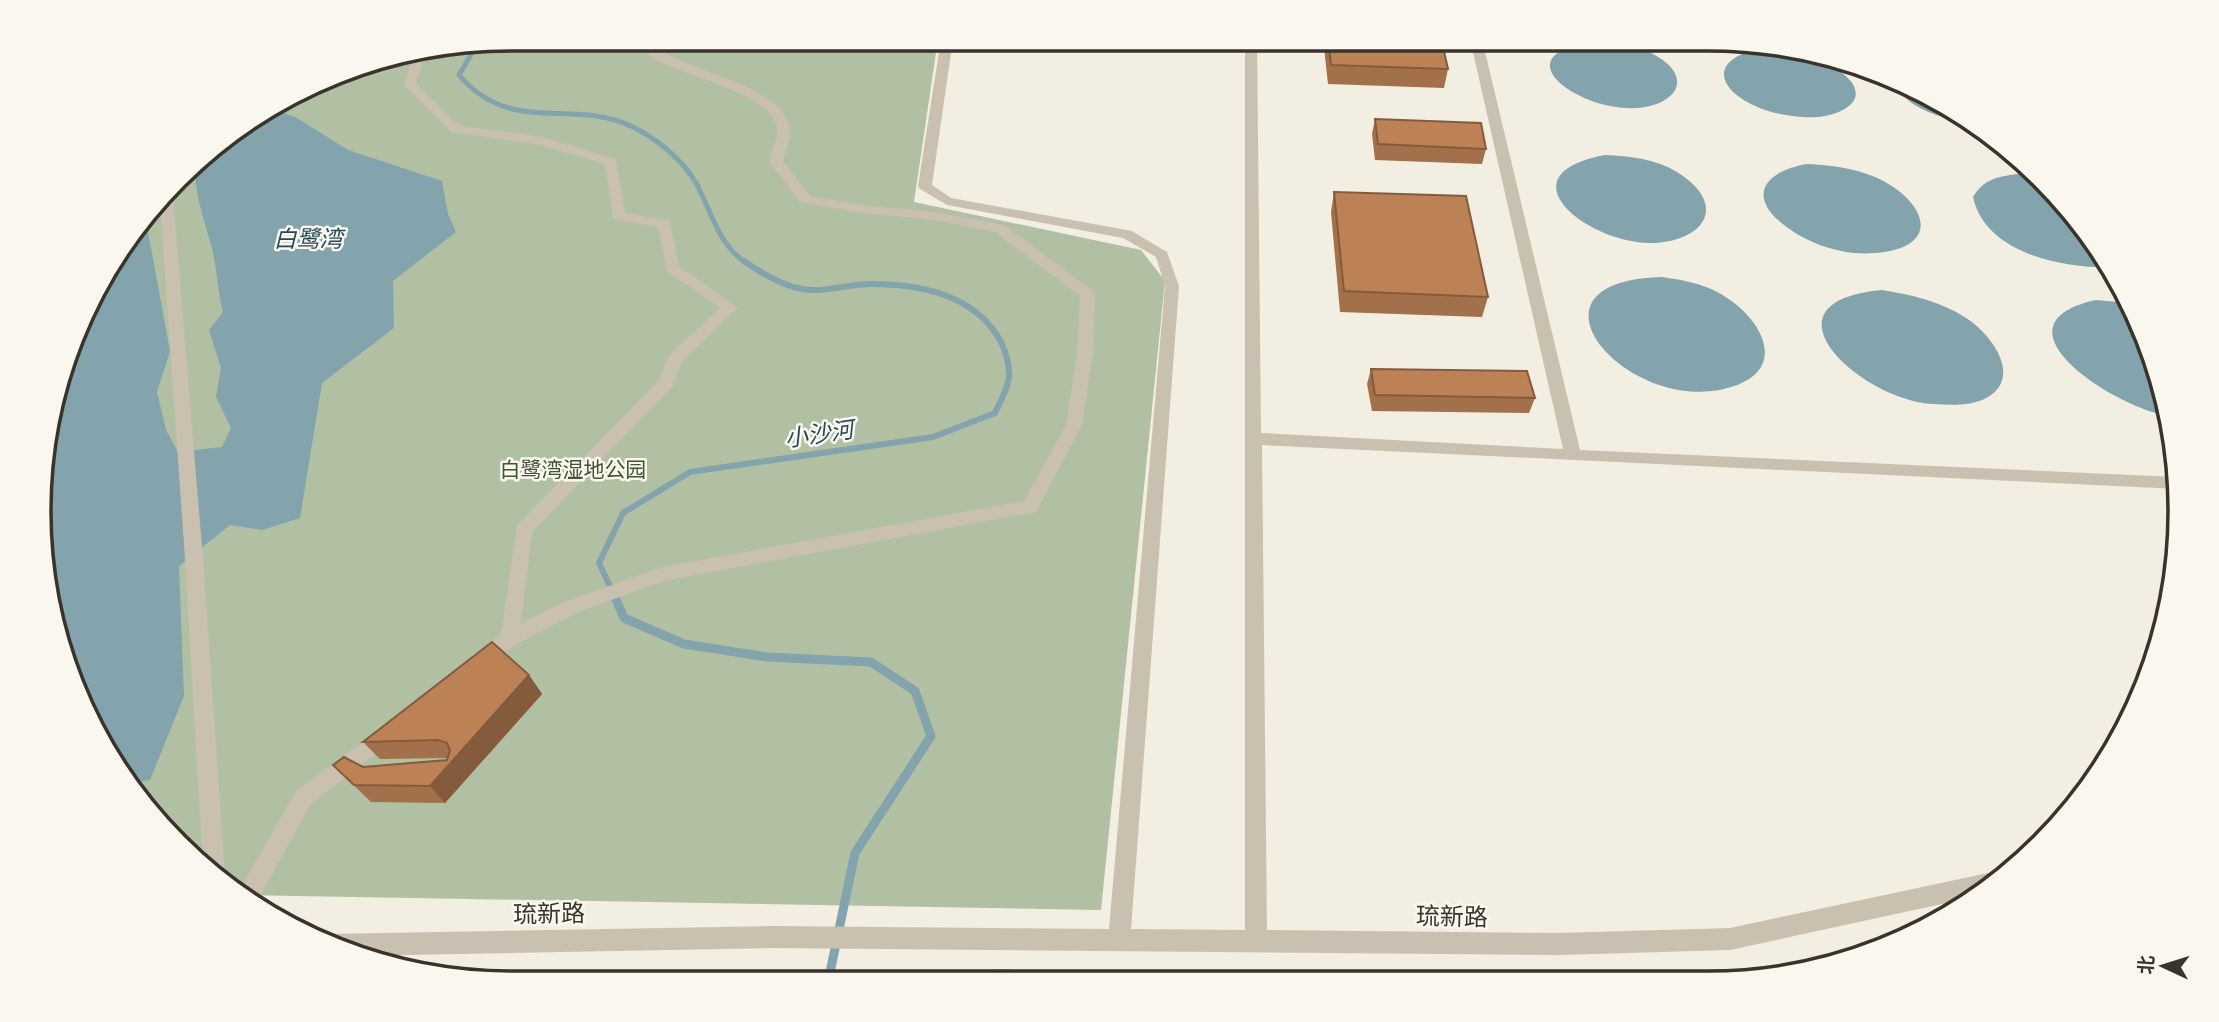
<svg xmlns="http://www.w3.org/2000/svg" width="2219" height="1022" font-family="'Fira Sans Condensed','Noto Sans SC',sans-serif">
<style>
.green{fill:#b1c0a3}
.water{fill:#83a3ad}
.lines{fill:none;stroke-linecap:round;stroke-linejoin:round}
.stream-far2{stroke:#83a3ad;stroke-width:5}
.stream-far1{stroke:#83a3ad;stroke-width:6}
.stream{stroke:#83a3ad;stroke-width:9}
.minor{fill:#cac0af;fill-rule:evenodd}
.wall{fill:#a2704a}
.shaded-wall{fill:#845b3c}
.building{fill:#bc8256;stroke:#845b3c;stroke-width:2}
.labels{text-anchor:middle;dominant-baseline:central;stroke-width:5;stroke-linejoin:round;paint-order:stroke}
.park-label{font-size:21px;fill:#415532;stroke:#faf7ef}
.water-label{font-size:23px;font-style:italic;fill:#254a57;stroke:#faf7ef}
.near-street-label{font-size:24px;fill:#39332c;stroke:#faf7ef}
.rim{fill:none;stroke:#39332c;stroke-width:3.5}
</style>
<rect width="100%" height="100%" fill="#f2eee2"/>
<path class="green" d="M511,39H938L914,202L1141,250L1165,281L1101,910L246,895L199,866L102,747L63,663L43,573L48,419L102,275L200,156L274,102L359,64Z
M1012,969V982H496Z"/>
<path class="water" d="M1593,42C1613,43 1632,45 1651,53C1695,75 1679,105 1636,108C1580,112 1499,55 1593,42Z
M1754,50C1783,50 1812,53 1837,69C1882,100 1836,120 1803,117C1785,116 1767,112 1751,104C1716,86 1713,61 1754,50Z
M1895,78L1970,118L1979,125C1955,122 1897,109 1895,78Z
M268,107L297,118L348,150L442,181L448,214L456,232L393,281L394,328L322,383L300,518L262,530L230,525L179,566L184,696L150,780L131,783L102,747L63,662L43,573L48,419L102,275L146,221L170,351L157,392L166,430L178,452L222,447L231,428L216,397L221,368L209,330L223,312C217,289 217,264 210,241C201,208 195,197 195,161Z
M1605,155C1630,156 1656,159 1677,172C1726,202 1709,239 1656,243C1591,246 1498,175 1605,155Z
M1807,164C1831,165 1853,168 1875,177C1925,199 1946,247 1875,253C1846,256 1811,245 1788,228C1746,198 1762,172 1807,164Z
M2017,174L2042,177L2101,248L2111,267C2063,269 1985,253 1973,197C1984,179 1997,177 2017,174Z
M1662,277C1682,280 1701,283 1719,293C1763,317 1793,373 1724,389C1624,412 1511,281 1662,277Z
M1882,290C1912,295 1940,301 1966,318C1994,336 2025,381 1982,400C1967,406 1950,405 1934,404C1862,401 1752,302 1882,290Z
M2096,300L2130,303L2144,330L2170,416C2119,410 1983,325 2096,300Z"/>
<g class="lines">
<path class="stream-far2" d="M486,43L473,51L459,75C512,137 572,97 633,127C657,139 682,159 696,183C712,212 717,243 746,263"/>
<path class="stream-far1" d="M615,597L599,563L623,513L690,472L933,437L995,413C1000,402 1007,390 1009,378C1010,367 1006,352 1001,342C976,295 920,284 871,284C848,284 824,293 802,289C781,285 761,273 744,261"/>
<path class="stream" d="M614,595L624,618L684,644L767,657L871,662L915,691L931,736L855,853L828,982"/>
<path class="minor" d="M634,39H646C679,73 782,81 790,129C792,139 785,151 783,161L810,196L861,205L935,212L1004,225L1093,291L1095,294L1093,354L1082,425L1036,512L663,581L576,613L517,644L482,668L475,666L472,660L475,654L501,634L517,525L659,380L669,355L720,308L667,271L658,227L613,219L605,164L537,144L451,132L404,85L413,55L425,54L416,84L460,126L538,136L616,159L625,213L670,221L679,266L738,308L682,362L672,387L532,532L521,623L562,603L662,567L1024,501L1066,425L1077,354L1080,296L995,232L935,220L861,213L800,202L769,161C771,151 779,139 777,129C772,90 678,77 649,55C643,51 638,44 634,39Z
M941,39H953L932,185L951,198L1132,231L1167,252L1179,286L1131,929L1245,930V39H1257L1261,433L1563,449L1470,39H1482L1580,450L2177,477L2178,489L1262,445L1267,930L1559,933L1730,928L2002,870L2009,872L1996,886L1979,896L1730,950L1559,955L772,948L357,956L331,948L317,939L326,934L772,926L1109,929L1165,286L1156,257L1123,238L947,205L920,189L918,186Z
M169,194L173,197L203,559L225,875L223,881L203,868L185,559L160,204Z
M388,724L395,727L398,733L395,739L310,805L257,902L239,891L296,791Z"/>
</g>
<path class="wall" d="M1323,38H1441L1448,69L1444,88L1328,84Z
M1375,119L1486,149L1482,164L1375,160L1372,134Z
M1334,192L1488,297L1482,317L1340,312L1331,212Z
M1371,369L1535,398L1529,413L1372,411L1367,384Z
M529,675L542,694L445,803L371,802L333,765L363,767L447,760V758L380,759L363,742Z"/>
<path class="shaded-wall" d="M529,675L542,694L445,803L430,786Z"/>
<path class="building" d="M1328,38H1441L1448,69L1331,65Z
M1375,119L1481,123L1486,149L1378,144Z
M1334,192L1466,196L1488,297L1344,291Z
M1371,369L1527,371L1535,398L1375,395Z
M492,642L529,675L430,786L354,785L333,765L344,757L363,767L447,760L450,750L447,743L438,740L363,742Z"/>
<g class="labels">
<g class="park-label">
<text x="573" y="470">白鹭湾湿地公园</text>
</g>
<g class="water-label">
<text x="308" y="239">白鹭湾</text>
<text transform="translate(819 434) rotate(-8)">小沙河</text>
</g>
<g class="near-street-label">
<text transform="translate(549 914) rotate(-1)">琉新路</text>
<text transform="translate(1452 917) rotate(1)">琉新路</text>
</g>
</g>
<path d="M0 0H2219V1022H0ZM511 51H1708A460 460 0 0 1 2168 511V511A460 460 0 0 1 1708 971H511A460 460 0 0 1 51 511V511A460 460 0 0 1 511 51Z" fill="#faf7ef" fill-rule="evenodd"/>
<path class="rim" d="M511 51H1708A460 460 0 0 1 2168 511V511A460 460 0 0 1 1708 971H511A460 460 0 0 1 51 511V511A460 460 0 0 1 511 51Z"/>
<g transform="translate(2163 966) rotate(274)" stroke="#faf7ef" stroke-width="5" paint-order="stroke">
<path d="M0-5L12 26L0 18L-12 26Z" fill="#39332c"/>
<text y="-10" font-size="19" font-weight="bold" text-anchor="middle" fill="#39332c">北</text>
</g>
</svg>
